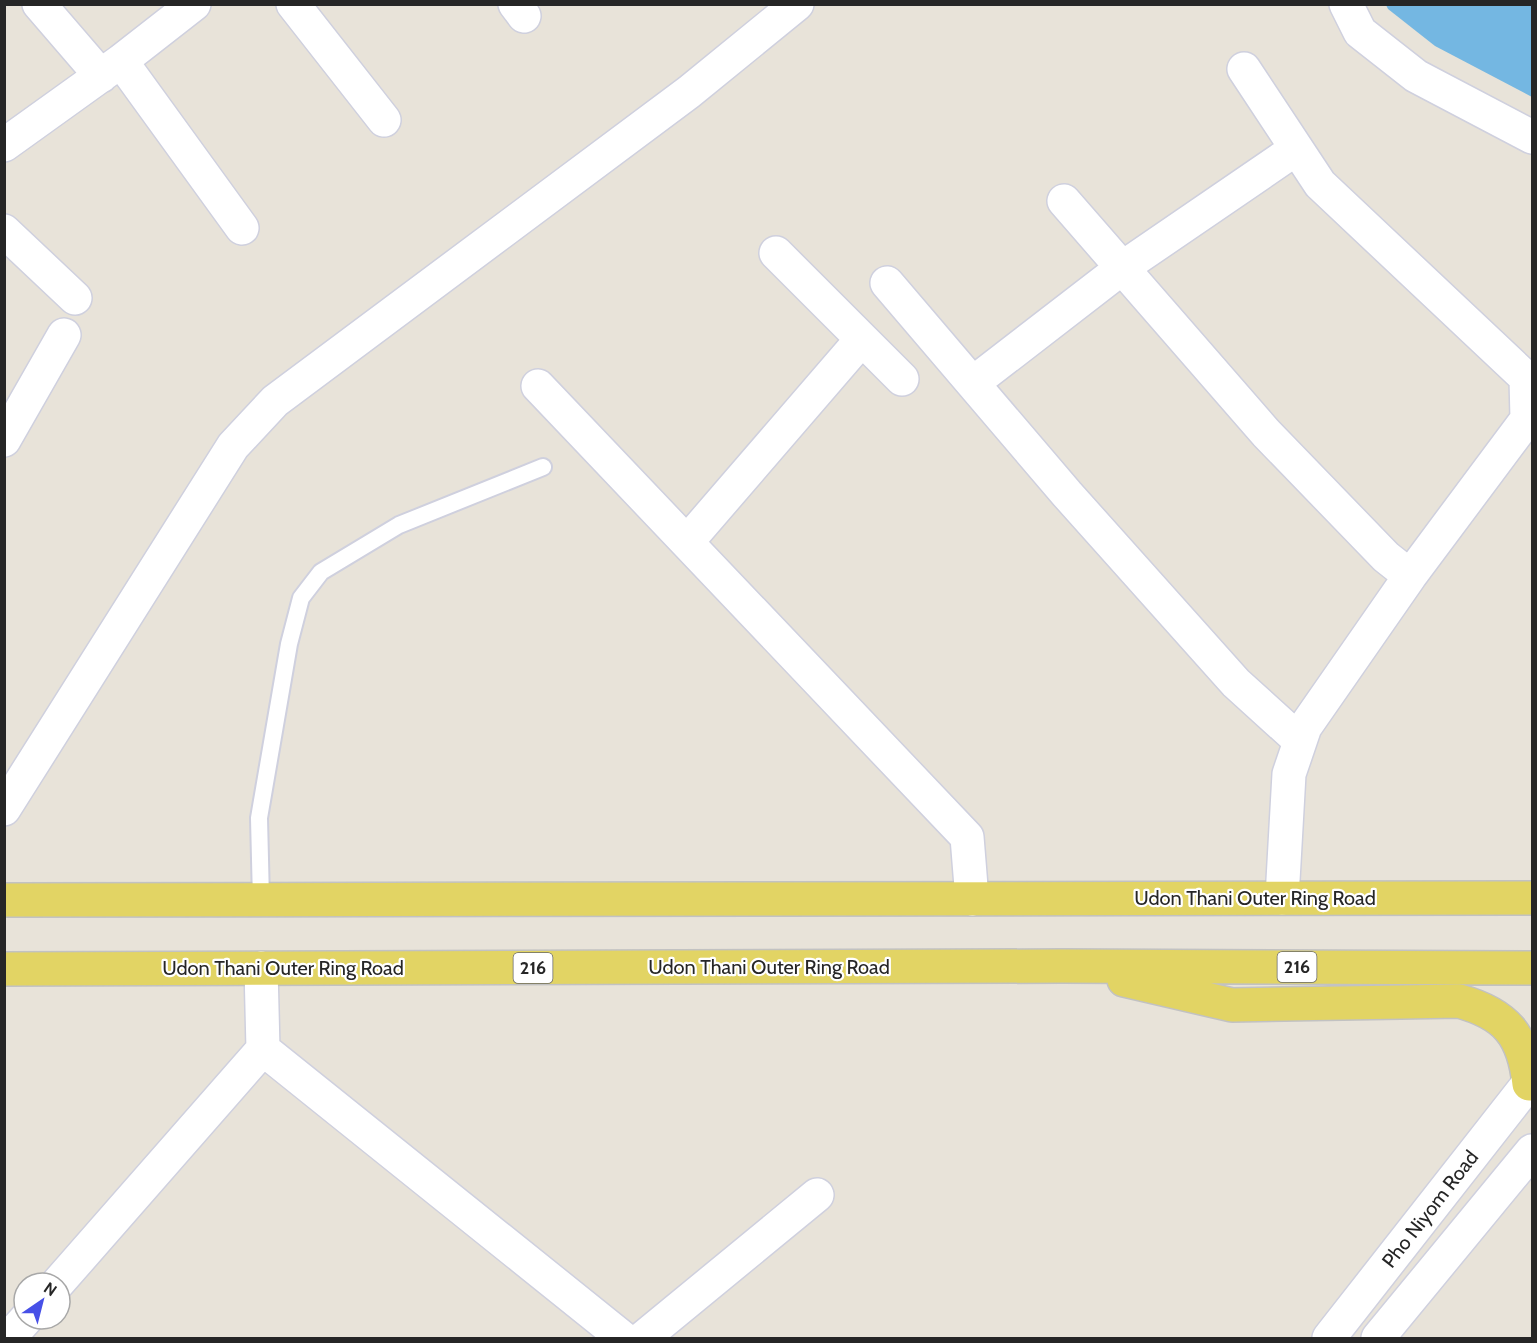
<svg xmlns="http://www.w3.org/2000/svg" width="1537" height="1343" font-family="Cabin,sans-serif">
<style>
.water{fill:#74b7e2}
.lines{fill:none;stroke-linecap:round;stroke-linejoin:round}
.service-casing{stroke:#cfd0de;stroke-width:20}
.minor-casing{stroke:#cfd0de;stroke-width:36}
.secondary-casing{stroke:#cfd0de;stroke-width:36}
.primary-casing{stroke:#c2c2c2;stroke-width:36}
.service{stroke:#fff;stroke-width:16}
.minor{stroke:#fff;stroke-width:33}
.secondary{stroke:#fff;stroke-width:33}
.primary{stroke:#e2d464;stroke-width:33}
.labels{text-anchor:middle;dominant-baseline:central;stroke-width:4.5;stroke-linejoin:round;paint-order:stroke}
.shield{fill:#fff;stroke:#676767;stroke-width:1.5}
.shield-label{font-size:18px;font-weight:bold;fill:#262626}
.street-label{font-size:20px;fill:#262626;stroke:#fff}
</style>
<rect width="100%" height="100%" fill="#e8e3d9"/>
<path class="water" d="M1386,5H1532V97L1435,46L1388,9Z"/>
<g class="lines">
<defs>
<path id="service" d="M261,900L259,818L289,644L301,598L321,572L399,525L543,467"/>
<path id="minor" d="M39,4L101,76
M293,4L384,120
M515,4L524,16
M1346,4L1360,32L1416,76L1532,137
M121,61L242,228
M1244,69L1320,184L1526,378L1527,419L1410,576L1305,727L1289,774L1282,898
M4,145L121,61L194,4
M1064,201L1266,433L1386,557L1410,576
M4,231L75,298
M776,253L902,379
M887,283L1067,494L1236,683L1300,741
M973,383L1122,268L1296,149
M538,386L967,837L972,899
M4,440L64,335
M687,542L862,339
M4,809L233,446L275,401L689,92L797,4
M261,968L263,1049L623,1338
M58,1283L263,1049
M9,1338L26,1319
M643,1338L817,1195"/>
<path id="secondary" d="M1329,1338L1532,1079
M1378,1338L1532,1151"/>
<path id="primary" d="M4,900L1532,898
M4,969L1062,966L1532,968
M1124,980L1232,1005L1459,1001C1506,1014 1524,1035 1529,1084"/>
</defs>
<use href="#service" class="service-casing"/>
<use href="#minor" class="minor-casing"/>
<use href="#secondary" class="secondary-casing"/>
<use href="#primary" class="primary-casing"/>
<use href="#service" class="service"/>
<use href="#minor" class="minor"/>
<use href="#secondary" class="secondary"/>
<use href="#primary" class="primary"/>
</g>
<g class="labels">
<g class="shield">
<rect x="1277.5" y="952" width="39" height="30" rx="4.5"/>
<rect x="513.5" y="953" width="39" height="30" rx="4.5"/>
</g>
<g class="shield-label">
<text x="1297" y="967">216</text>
<text x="533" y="968">216</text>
</g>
<g class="street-label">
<text x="1255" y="898">Udon Thani Outer Ring Road</text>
<text x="769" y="967">Udon Thani Outer Ring Road</text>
<text x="283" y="968">Udon Thani Outer Ring Road</text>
<text transform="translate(1430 1209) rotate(-52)">Pho Niyom Road</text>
</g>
</g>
<rect width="1537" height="1343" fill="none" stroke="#262626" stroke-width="12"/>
<g transform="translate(42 1301) rotate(35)"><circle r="28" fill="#ffffff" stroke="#a8a8a8" stroke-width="1.5"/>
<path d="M0-4.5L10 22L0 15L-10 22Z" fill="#4750e7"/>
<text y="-9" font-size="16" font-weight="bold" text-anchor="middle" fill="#262626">N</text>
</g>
</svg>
